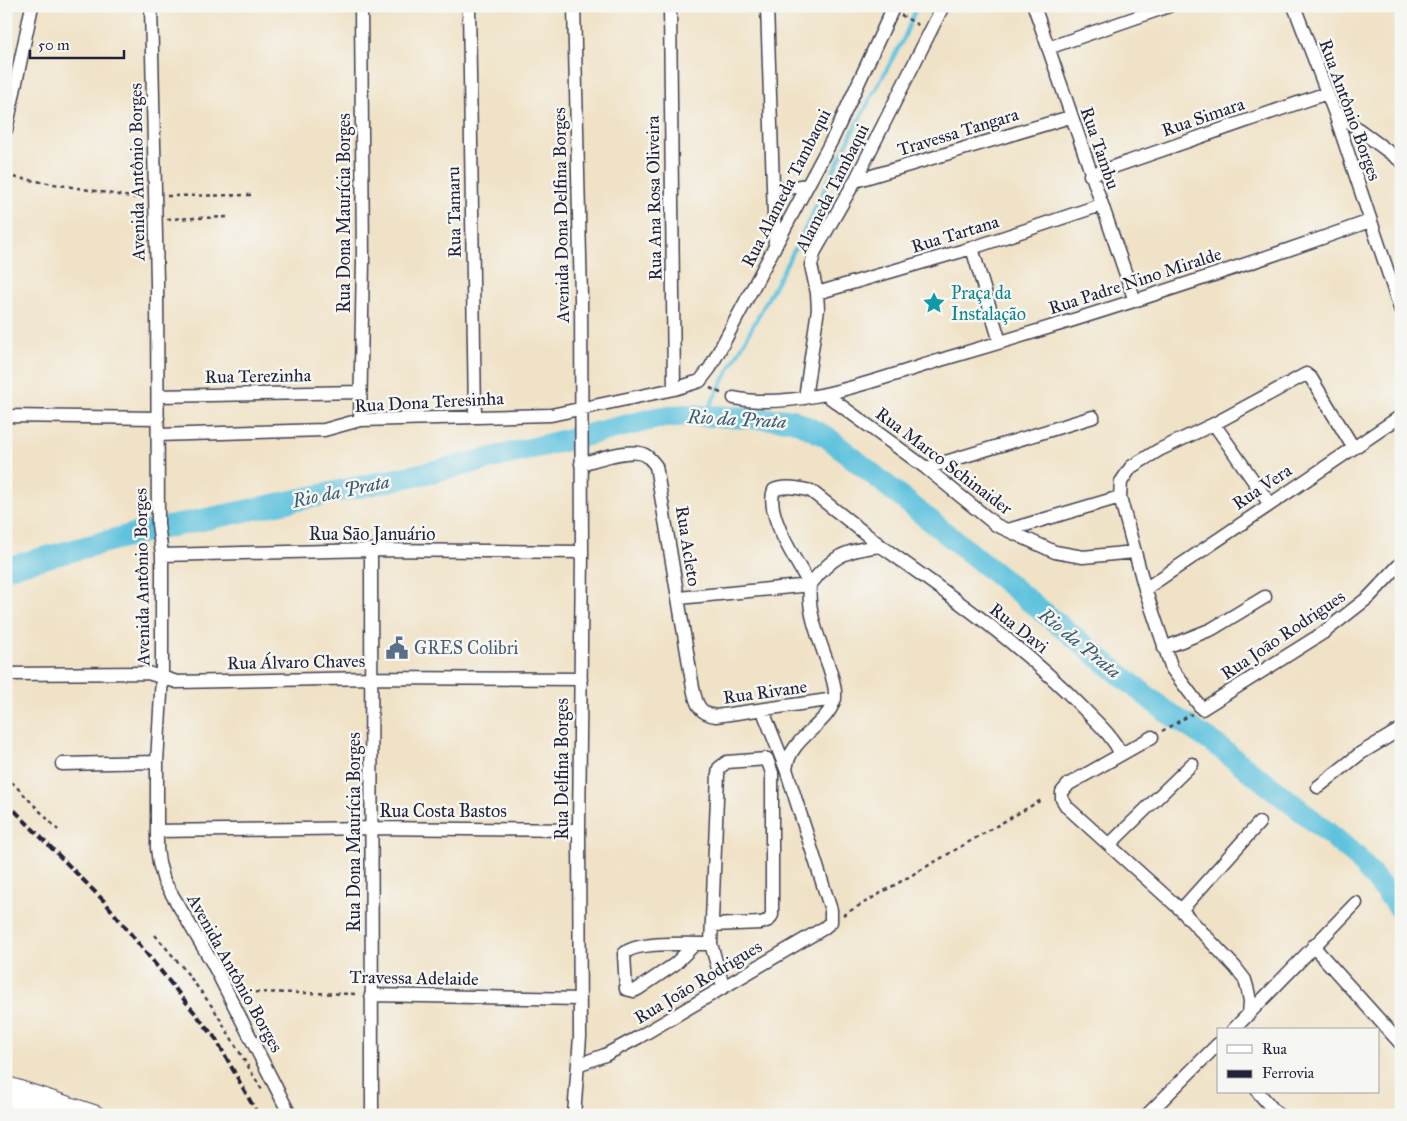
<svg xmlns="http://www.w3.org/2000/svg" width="1407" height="1121" font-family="'IM FELL Great Primer',serif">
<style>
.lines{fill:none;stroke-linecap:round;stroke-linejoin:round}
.stream{stroke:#60c3de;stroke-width:4}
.river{stroke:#60c3de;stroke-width:22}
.minor-casing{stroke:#413f50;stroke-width:15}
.highway-casing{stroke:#413f50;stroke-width:21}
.path{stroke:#413f50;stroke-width:2.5;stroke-dasharray:4 4;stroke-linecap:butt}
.minor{stroke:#fff;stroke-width:12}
.highway{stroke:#fff;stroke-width:19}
.rail{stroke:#22223b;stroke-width:4;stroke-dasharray:8 4;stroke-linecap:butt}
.labels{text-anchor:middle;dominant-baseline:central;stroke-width:5;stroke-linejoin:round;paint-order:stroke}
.street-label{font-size:18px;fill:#22223b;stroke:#f6f6f2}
.culture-label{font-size:18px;fill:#0d838f;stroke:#f6f6f2;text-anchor:start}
.service-label{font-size:18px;fill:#4e5e75;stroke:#f6f6f2;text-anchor:start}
.water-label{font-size:19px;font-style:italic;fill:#385a74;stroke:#f6f6f2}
</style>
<rect width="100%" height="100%" fill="#f6f6f2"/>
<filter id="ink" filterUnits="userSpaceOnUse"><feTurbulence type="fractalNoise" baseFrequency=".02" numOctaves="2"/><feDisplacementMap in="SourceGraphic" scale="10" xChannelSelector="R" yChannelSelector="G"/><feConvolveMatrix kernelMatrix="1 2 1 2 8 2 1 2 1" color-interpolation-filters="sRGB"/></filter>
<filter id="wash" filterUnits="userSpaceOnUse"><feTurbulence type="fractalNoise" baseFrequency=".0096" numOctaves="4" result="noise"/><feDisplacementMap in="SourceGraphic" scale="20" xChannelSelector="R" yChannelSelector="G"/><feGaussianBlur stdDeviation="1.12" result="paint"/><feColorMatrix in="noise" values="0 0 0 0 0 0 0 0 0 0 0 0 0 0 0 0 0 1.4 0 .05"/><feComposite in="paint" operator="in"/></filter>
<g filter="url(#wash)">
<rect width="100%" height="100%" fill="#f0e2c6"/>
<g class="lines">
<path class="stream" d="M704,416L799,241L855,127L904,38L917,6"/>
<path class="river" d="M6,568L135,534L459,466L657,418L685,415L793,420L827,437L1164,710L1215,744L1299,809L1355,855L1401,910"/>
</g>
</g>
<g filter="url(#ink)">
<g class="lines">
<defs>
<path id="minor" d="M151,6L157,283L158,524L162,555V677L157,762V848L159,863L164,881L213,964L290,1115
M469,6L475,416
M670,6L674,389
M767,6L775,246
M1034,6L1135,301
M1294,6L1334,111L1401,311
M1048,48L1169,6
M1334,111L1401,161
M6,130L32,6
M1090,175L1327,93
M855,181L1070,117
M773,186L782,189L807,185
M972,248L1000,342
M817,293L972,248L1101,205
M825,394L926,468L996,525L1055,552L1083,557L1134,552
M158,396L360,392
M734,398C801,412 888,375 954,356C1094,315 1233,270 1370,221
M805,398L818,309L817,293L811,265L815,251L855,181L943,6
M6,416L158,418
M360,420L363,261L361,6
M1214,424L1269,503
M158,435L324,430L360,420L551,415L674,389L700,381L710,368L833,138L894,6
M1353,447L1311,378L1306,374L1214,424L1159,450L1131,467L1121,482L1120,497L1145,589L1172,669L1202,709L1323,633L1369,597L1401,563
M581,464C596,460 631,447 645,455C649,457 653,462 656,466L693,688C696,703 699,714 716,716L835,699
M926,468L1093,417
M1008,530L1120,497
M371,550L372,1115
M162,555L371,550L582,552
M1145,589L1401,416
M679,598L810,585C798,564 764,513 774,490C785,485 800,488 811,491L881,546
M1164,648L1212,629L1265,597
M6,674L148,673L177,682L372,678L581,679
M1152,737L1069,784L1062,792V799L1067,807L1181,910L1235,967L1245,980L1248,991L1250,1001L1249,1014
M62,764L157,762
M786,769C790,736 830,725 835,697C836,687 832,677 829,667C820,641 807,613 810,585C832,556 845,550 881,546C950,595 1023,646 1083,708C1098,724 1111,734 1121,754
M1318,787L1361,753L1401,729
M157,831L372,828L579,830
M1110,844L1192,764
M1181,910L1259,823
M712,925L761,923L769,920L772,915V773L767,759L727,762L719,768L718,774L711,944L723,986
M695,944L675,964L638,989L634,991L626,989L624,954C634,941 693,944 711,944
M1313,946L1401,1044
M371,995L580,999
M1233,1030L1356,903
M580,1064L605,1055L639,1037L824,928L831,922V910L786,769L763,711
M1258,1092L1278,1115
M574,1115L580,1037L579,830L582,552L581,298L574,6
M1147,1115L1218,1044"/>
<path id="highway" d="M6,1086L95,1115
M6,1101L57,1115"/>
</defs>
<use href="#minor" class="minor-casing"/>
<use href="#highway" class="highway-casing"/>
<path class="path" d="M901,15L920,26
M6,176L143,199
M167,196L252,195
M167,219L230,217
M710,388L723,394
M1162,731L1192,714
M6,776L58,830
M843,915L1043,799
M155,935L184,969L214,1009L262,1090
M247,992L359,994"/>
<use href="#minor" class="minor"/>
<use href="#highway" class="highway"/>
<path class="rail" d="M6,802L104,901L216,1039L258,1115"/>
</g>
</g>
<defs>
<symbol id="sight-bare" viewBox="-9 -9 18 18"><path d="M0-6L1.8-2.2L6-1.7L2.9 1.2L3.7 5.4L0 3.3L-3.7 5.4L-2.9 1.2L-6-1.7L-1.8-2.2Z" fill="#0f9aa8" stroke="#f6f6f2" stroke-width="2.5" paint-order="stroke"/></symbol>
<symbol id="civic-bare" viewBox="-9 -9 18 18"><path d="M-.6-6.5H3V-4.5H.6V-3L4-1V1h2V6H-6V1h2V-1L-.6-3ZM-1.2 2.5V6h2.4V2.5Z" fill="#5c6f8a" stroke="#f6f6f2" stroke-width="2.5" paint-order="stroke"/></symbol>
</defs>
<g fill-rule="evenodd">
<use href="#sight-bare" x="918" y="287" width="32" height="32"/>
<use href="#civic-bare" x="381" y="632" width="32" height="32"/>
</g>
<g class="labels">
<g class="street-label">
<text transform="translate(1350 110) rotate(70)">Rua Antônio Borges</text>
<text transform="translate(1203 117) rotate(-19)">Rua Simara</text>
<text transform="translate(958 132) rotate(-17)">Travessa Tangara</text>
<text transform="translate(1100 148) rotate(71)">Rua Tambu</text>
<text transform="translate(137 172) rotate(-91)">Avenida Antônio Borges</text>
<text transform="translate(786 188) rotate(-63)">Rua Alameda Tambaqui</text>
<text transform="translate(832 188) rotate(-63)">Alameda Tambaqui</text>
<text transform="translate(654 198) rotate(-91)">Rua Ana Rosa Oliveira</text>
<text transform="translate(454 212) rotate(-91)">Rua Tamaru</text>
<text transform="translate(344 213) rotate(-90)">Rua Dona Maurícia Borges</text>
<text transform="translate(561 215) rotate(-91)">Avenida Dona Delfina Borges</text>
<text transform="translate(955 234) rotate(-17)">Rua Tartana</text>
<text transform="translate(1135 281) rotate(-18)">Rua Padre Nino Miralde</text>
<text transform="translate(258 376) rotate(-1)">Rua Terezinha</text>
<text transform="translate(429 402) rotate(-3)">Rua Dona Teresinha</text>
<text transform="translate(944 461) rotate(37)">Rua Marco Schinaider</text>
<text transform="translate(1262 487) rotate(-34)">Rua Vera</text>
<text x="372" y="534">Rua Sāo Januário</text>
<text transform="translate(688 546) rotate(81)">Rua Acleto</text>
<text transform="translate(142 577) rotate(-91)">Avenida Antônio Borges</text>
<text transform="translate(1019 628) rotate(38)">Rua Davi</text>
<text transform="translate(1283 635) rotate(-34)">Rua Joāo Rodrigues</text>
<text transform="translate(296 662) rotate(-1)">Rua Álvaro Chaves</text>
<text transform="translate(765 692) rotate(-8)">Rua Rivane</text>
<text transform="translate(562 769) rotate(-90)">Rua Delfina Borges</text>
<text x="443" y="811">Rua Costa Bastos</text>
<text transform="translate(354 832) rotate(-90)">Rua Dona Maurícia Borges</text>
<text transform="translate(235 973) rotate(61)">Avenida Antônio Borges</text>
<text transform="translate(414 978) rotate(1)">Travessa Adelaide</text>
<text transform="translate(698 982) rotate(-31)">Rua João Rodrigues</text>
</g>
<g class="culture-label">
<text x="951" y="293">Praça da<tspan x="951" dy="21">Instalação</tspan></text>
</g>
<g class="service-label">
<text x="414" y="648">GRES Colibri</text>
</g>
<g class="water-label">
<text transform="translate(737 419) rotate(3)">Rio da Prata</text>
<text transform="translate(341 491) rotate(-12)">Rio da Prata</text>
<text transform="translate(1080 643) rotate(39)">Rio da Prata</text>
</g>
</g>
<rect width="1407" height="1121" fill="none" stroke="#f6f6f2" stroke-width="25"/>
<rect x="1217" y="1028" width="162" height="65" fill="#f6f6f2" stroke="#a1a1a9"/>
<rect x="1227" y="1045" width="25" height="8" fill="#ffffff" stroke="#a1a1a9"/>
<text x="1262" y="1054" font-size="15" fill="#22223b">Rua</text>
<rect x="1227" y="1070" width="25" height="8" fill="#22223b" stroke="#a1a1a9"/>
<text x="1262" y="1078" font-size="15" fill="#22223b">Ferrovia</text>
<path d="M30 50v8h94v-8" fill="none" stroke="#22223b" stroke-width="2.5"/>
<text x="38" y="50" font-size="15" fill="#22223b" stroke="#f6f6f2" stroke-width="4" paint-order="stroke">50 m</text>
</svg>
